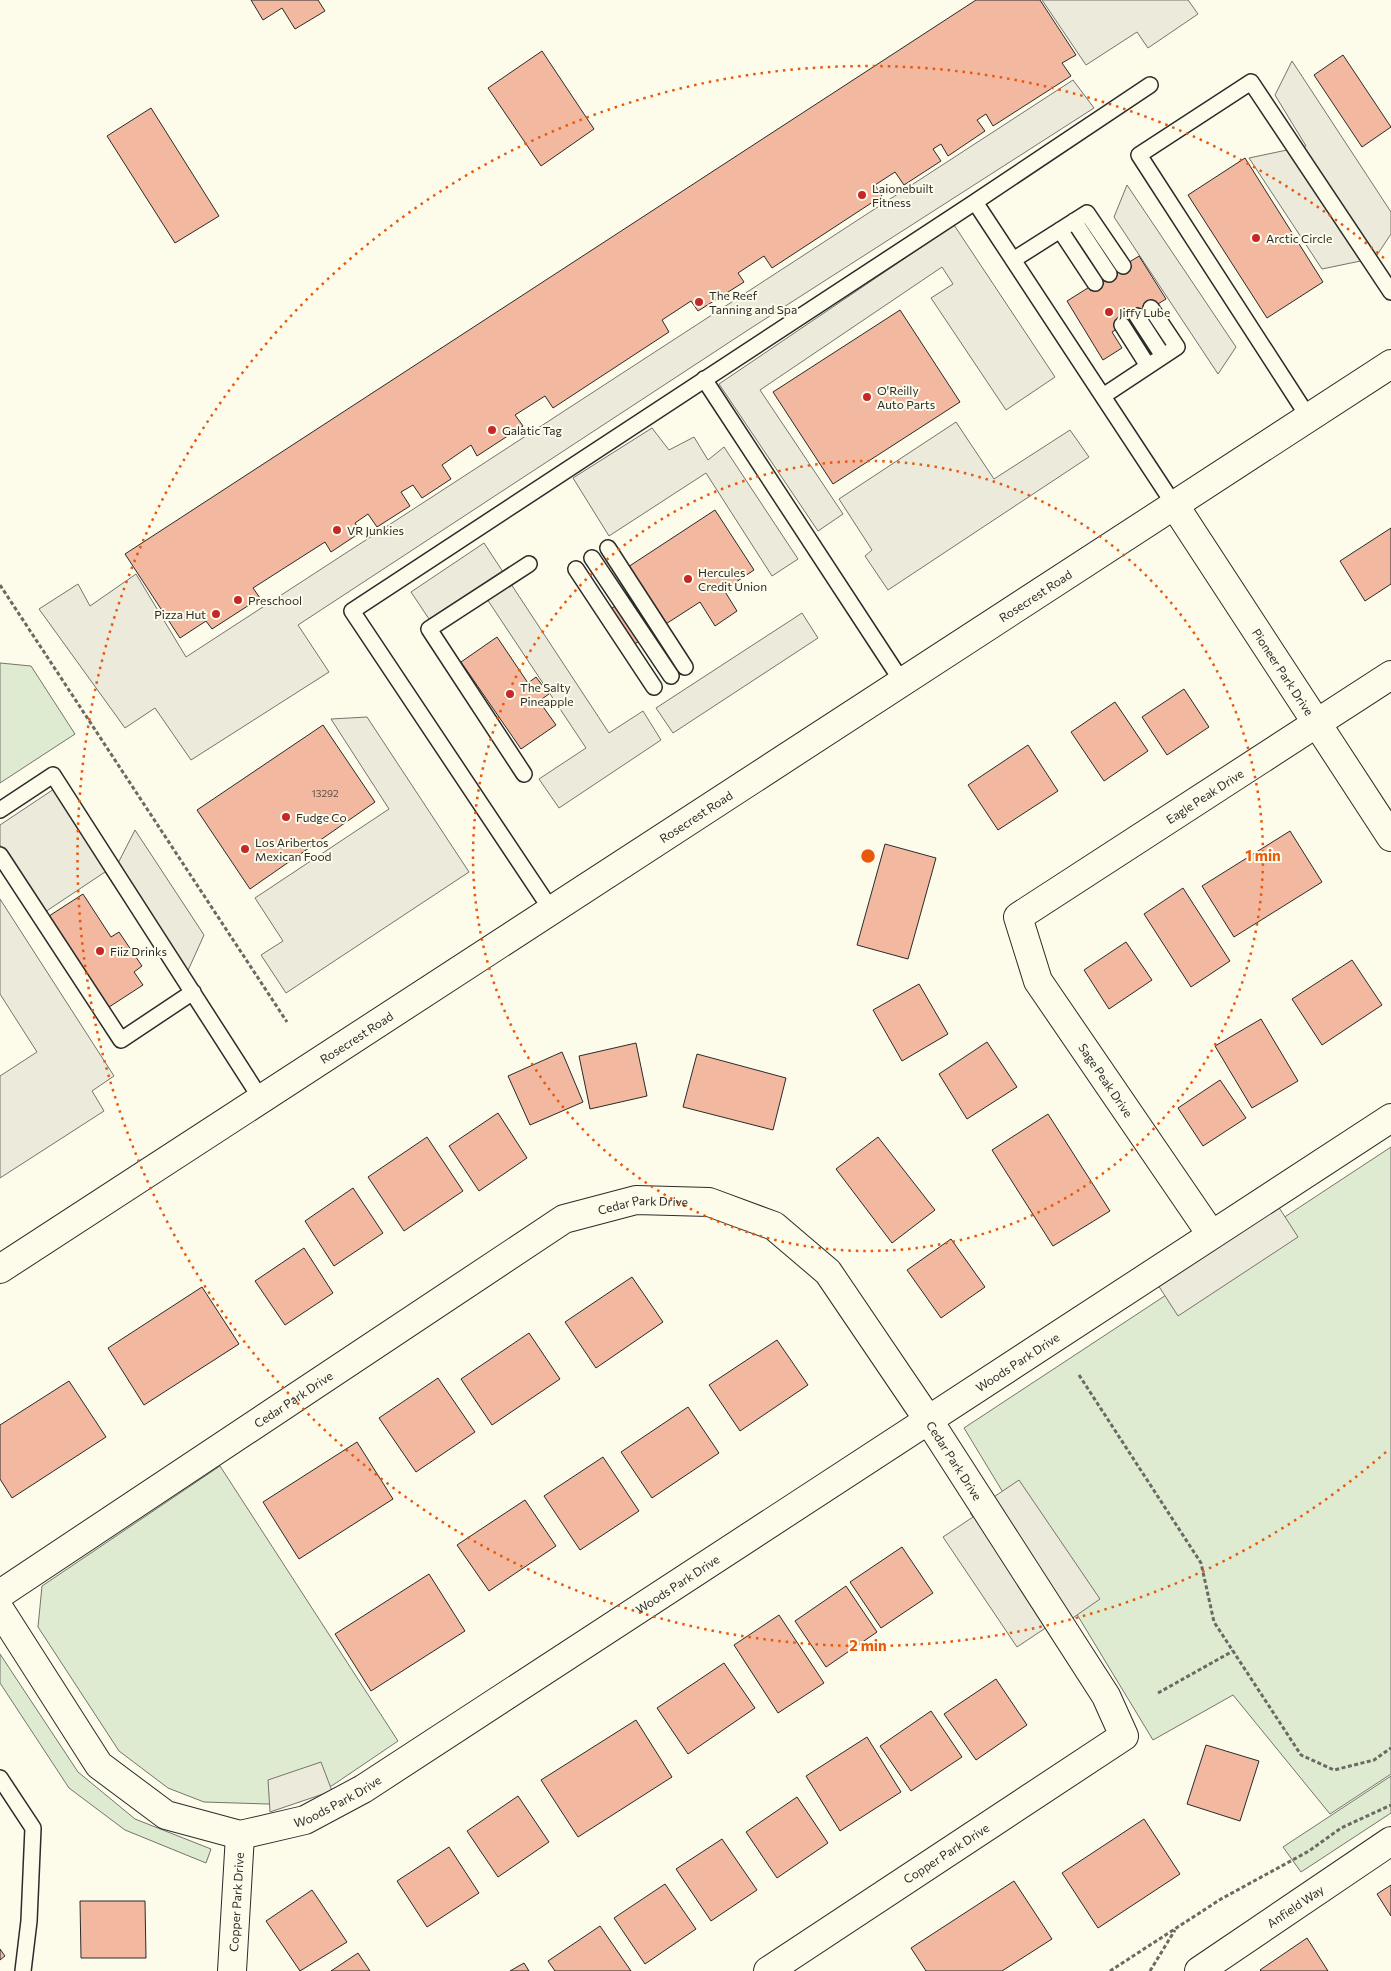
<svg xmlns="http://www.w3.org/2000/svg" width="1391" height="1971" font-family="Commissioner,sans-serif">
<style>
.green{fill:#deebd1;stroke:#74746e}
.parking{fill:#eceadb;stroke:#74746e}
.building{fill:#f2b8a0;stroke:#2b2b2b}
.lines{fill:none;stroke-linecap:round;stroke-linejoin:round}
.lane-casing{stroke:#2b2b2b;stroke-width:18}
.street-casing{stroke:#2b2b2b;stroke-width:30}
.secondary-casing{stroke:#2b2b2b;stroke-width:30}
.path{stroke:#6a6964;stroke-width:3;stroke-dasharray:4 2.5;stroke-linecap:butt}
.lane{stroke:#fdfbea;stroke-width:15}
.street{stroke:#fdfbea;stroke-width:28}
.secondary{stroke:#fdfbea;stroke-width:28}
.ring{fill:none;stroke:#e8590c;stroke-width:2.5;stroke-dasharray:2.5 5}
.poi-dot{fill:#c62828;stroke:#fdfbea;stroke-width:2}
.labels{text-anchor:middle;dominant-baseline:central;stroke-width:4;stroke-linejoin:round;paint-order:stroke}
.number-label{font-size:10px;fill:#5d4e48}
.poi-label{font-size:12px;fill:#2b2b2b;stroke:#fdfbea;text-anchor:start}
.street-label{font-size:12px;fill:#2b2b2b;stroke:#fdfbea}
.centre{fill:#e8590c;stroke:#fdfbea;stroke-width:2.5}
.ring-label{font-size:15px;text-anchor:middle;font-weight:bold;fill:#e8590c;stroke:#fdfbea;stroke-width:4;stroke-linejoin:round;paint-order:stroke}
</style>
<rect width="100%" height="100%" fill="#fdfbea"/>
<path class="green" d="M0,663L31,666L75,734L0,783Z
M1391,1147V1774L1330,1814L1233,1695L1153,1740L964,1428Z
M220,1466L398,1741L333,1785L299,1802L268,1804L204,1802L168,1788L119,1751L38,1627L42,1586Z
M0,1654L78,1772L135,1819L211,1849L206,1863L125,1830L69,1788L0,1683Z
M1391,1776V1813L1301,1872L1283,1847Z"/>
<path class="parking" d="M1042,0H1188L1198,14L1148,48L1137,32L1086,65Z
M1292,61L1391,212V234L1375,258L1322,269L1249,158L1306,146L1275,95Z
M1073,80L1094,108L748,330L298,625L329,672L191,760L155,708L125,728L39,609L78,584L90,606L136,574L186,657Z
M1127,185L1236,347L1218,374L1114,217Z
M954,225L1055,377L1006,410L931,298L953,284L942,267L760,390L843,514L818,531L719,384Z
M956,422L994,479L1070,430L1089,457L888,590L865,556L872,550L839,499Z
M652,428L669,450L694,437L708,460L724,447L798,559L772,576L706,473L609,536L573,478Z
M484,543L609,733L643,711L661,740L559,808L539,779L586,748L479,587L429,619L411,592Z
M802,613L818,638L673,733L656,708Z
M367,717L469,872L286,993L261,955L283,941L255,898L389,809L331,719Z
M54,789L112,875L135,830L204,935L181,986L105,872L45,912L0,845V825Z
M0,899L114,1076L92,1091L104,1111L0,1178V1076L37,1052L0,994Z
M1278,1206L1298,1237L1178,1316L1158,1285Z
M1019,1480L1100,1599L1054,1631L1050,1625L1017,1647L943,1537L973,1517L970,1513Z
M321,1762L332,1791L270,1812L268,1780Z"/>
<path class="building" d="M251,0H318L325,11L295,29L282,8L263,20Z
M976,0H1040L1076,55L1062,63L1071,76L993,126L986,114L977,120L985,131L948,156L941,144L933,149L941,161L904,185L895,172L875,185L882,196L772,268L764,256L738,273L744,282L698,311L691,301L662,320L669,332L553,408L545,396L515,415L523,426L477,456L471,445L442,465L451,479L422,498L413,485L401,492L410,506L377,527L368,514L355,523L361,532L331,552L325,542L253,588L260,598L212,629L206,621L180,638L125,554Z
M542,51L594,129L541,166L488,88Z
M1343,55L1391,127L1362,147L1314,75Z
M151,108L219,216L175,243L107,136Z
M1245,158L1323,282L1267,318L1188,195Z
M1139,256L1166,299L1112,332L1122,348L1103,360L1067,301Z
M900,310L960,402L833,484L773,392Z
M715,510L754,570L724,590L737,611L715,626L700,602L630,647L606,612L641,589L628,567Z
M1391,528V584L1365,601L1340,561Z
M497,637L528,683L536,677L549,694L539,701L556,725L521,749L461,662Z
M1184,689L1209,727L1167,755L1142,717Z
M1115,702L1148,751L1104,781L1071,732Z
M323,725L375,802L250,889L197,810Z
M1028,745L1058,791L998,830L968,785Z
M1290,831L1322,882L1234,937L1202,886Z
M885,844L936,858L908,959L857,945Z
M1183,888L1230,961L1191,987L1144,914Z
M83,894L111,937L119,932L142,966L134,972L143,985L106,1009L46,918Z
M1126,942L1152,980L1109,1009L1084,970Z
M1352,960L1382,1005L1322,1045L1292,999Z
M919,984L948,1034L902,1061L873,1010Z
M1261,1019L1298,1081L1252,1108L1215,1046Z
M987,1042L1017,1087L967,1119L939,1074Z
M636,1043L647,1096L590,1109L579,1056Z
M562,1052L583,1102L530,1125L508,1076Z
M697,1054L786,1078L773,1130L683,1107Z
M1220,1080L1246,1118L1203,1146L1178,1108Z
M498,1113L527,1158L479,1191L449,1146Z
M1048,1114L1110,1211L1053,1246L992,1150Z
M427,1137L463,1191L404,1231L368,1177Z
M878,1137L935,1210L892,1243L836,1169Z
M353,1188L383,1233L334,1266L305,1221Z
M951,1239L985,1287L941,1318L907,1270Z
M304,1248L333,1293L285,1325L255,1281Z
M632,1277L663,1322L596,1368L565,1322Z
M202,1287L239,1344L144,1405L108,1348Z
M529,1333L560,1379L492,1425L461,1379Z
M777,1340L808,1385L740,1431L709,1385Z
M438,1378L475,1432L416,1472L379,1418Z
M69,1381L106,1437L12,1498L0,1479V1425Z
M688,1407L719,1453L652,1498L621,1452Z
M357,1442L393,1499L299,1559L263,1502Z
M603,1457L639,1511L580,1550L544,1496Z
M525,1500L556,1546L489,1591L457,1545Z
M902,1547L933,1593L881,1628L850,1582Z
M429,1574L465,1631L371,1691L335,1634Z
M846,1586L877,1632L826,1667L795,1621Z
M779,1615L824,1683L778,1713L734,1645Z
M724,1663L755,1708L688,1754L657,1708Z
M996,1679L1027,1725L976,1760L944,1714Z
M931,1711L962,1757L911,1791L880,1746Z
M636,1720L672,1777L578,1837L541,1780Z
M867,1737L901,1792L840,1831L806,1776Z
M1206,1745L1259,1761L1240,1821L1187,1804Z
M518,1796L549,1842L498,1877L467,1831Z
M797,1797L828,1843L777,1878L746,1832Z
M1144,1819L1180,1874L1098,1928L1062,1873Z
M722,1839L757,1890L711,1921L676,1869Z
M449,1847L479,1893L427,1927L397,1881Z
M1014,1881L1052,1939L1002,1971H926L911,1948Z
M665,1884L696,1929L645,1964L614,1918Z
M1391,1885V1916L1377,1894Z
M312,1890L347,1942L300,1971L266,1921Z
M80,1901H145L146,1958H81Z
M600,1926L631,1971H555L548,1961Z
M1307,1938L1328,1971H1261L1260,1970Z
M0,1949L5,1956L0,1960Z
M358,1953L370,1971H331Z
M524,1963L529,1971H510Z"/>
<g class="lines">
<defs>
<path id="lane" d="M1150,85L975,202L1175,506
M1074,221L1109,274
M1060,230L1095,283
M1013,260L1087,213L1123,266
M1137,316L1163,356
M1122,325L1148,366
M704,379L903,683
M1103,396L1177,347L1151,308
M1309,418L1139,155L1251,82L1391,292
M608,548L685,667
M592,558L671,676
M576,569L654,687
M524,774L429,629L529,564
M0,810L53,775L261,1099
M0,855L121,1040L193,992
M552,911L352,611L975,202
M0,1778L33,1828L29,1921L23,1971"/>
<g id="street">
<path id="s1" d="M1175,506L1391,837"/>
<path id="s2" d="M1211,1234L1038,981L1018,917L1391,675"/>
<path id="s3" d="M0,1594L564,1219L636,1200L709,1202L774,1226L828,1272L929,1421L1106,1696L1124,1736L768,1971"/>
<path id="s4" d="M0,1610L99,1765L166,1815L240,1835L305,1820L363,1789L1391,1118"/>
<path id="s5" d="M232,1971L240,1835"/>
<path id="s6" d="M1199,1971L1391,1841"/>
</g>
<g id="secondary">
<path id="s7" d="M0,1269L1391,364"/>
</g>
</defs>
<use href="#lane" class="lane-casing"/>
<use href="#street" class="street-casing"/>
<use href="#secondary" class="secondary-casing"/>
<path class="path" d="M0,585L287,1022
M1079,1375L1201,1563L1214,1622L1301,1755L1334,1770L1374,1760L1391,1748
M1158,1693L1233,1651
M1110,1971L1221,1899L1309,1851L1341,1828L1391,1805
M1150,1971L1175,1930"/>
<use href="#lane" class="lane"/>
<use href="#street" class="street"/>
<use href="#secondary" class="secondary"/>
</g>
<g class="ring">
<circle cx="868" cy="856" r="395"/>
<path d="M1386 1452A790 790 0 1 1 1386 260"/>
</g>
<g class="poi-dot">
<circle cx="862" cy="195" r="5"/>
<circle cx="1256" cy="238" r="5"/>
<circle cx="699" cy="302" r="5"/>
<circle cx="1109" cy="312" r="5"/>
<circle cx="867" cy="397" r="5"/>
<circle cx="492" cy="430" r="5"/>
<circle cx="337" cy="530" r="5"/>
<circle cx="688" cy="579" r="5"/>
<circle cx="238" cy="600" r="5"/>
<circle cx="216" cy="614" r="5"/>
<circle cx="510" cy="694" r="5"/>
<circle cx="286" cy="817" r="5"/>
<circle cx="245" cy="849" r="5"/>
<circle cx="100" cy="951" r="5"/>
</g>
<g class="labels">
<g class="number-label">
<text x="325" y="793">13292</text>
</g>
<g class="poi-label">
<text x="872" y="188">Laionebuilt<tspan x="872" dy="14">Fitness</tspan></text>
<text x="1266" y="238">Arctic Circle</text>
<text x="709" y="295">The Reef<tspan x="709" dy="14">Tanning and Spa</tspan></text>
<text x="1119" y="312">Jiffy Lube</text>
<text x="877" y="390">O'Reilly<tspan x="877" dy="14">Auto Parts</tspan></text>
<text x="502" y="430">Galatic Tag</text>
<text x="347" y="530">VR Junkies</text>
<text x="698" y="572">Hercules<tspan x="698" dy="14">Credit Union</tspan></text>
<text x="248" y="600">Preschool</text>
<text x="206" y="614" text-anchor="end">Pizza Hut</text>
<text x="520" y="687">The Salty<tspan x="520" dy="14">Pineapple</tspan></text>
<text x="296" y="817">Fudge Co</text>
<text x="255" y="842">Los Aribertos<tspan x="255" dy="14">Mexican Food</tspan></text>
<text x="110" y="951">Fiiz Drinks</text>
</g>
<g class="street-label">
<text stroke="none"><textPath href="#s7" startOffset="1235">Rosecrest Road</textPath></text>
<text stroke="none"><textPath href="#s1" startOffset="198">Pioneer Park Drive</textPath></text>
<text stroke="none"><textPath href="#s2" startOffset="596">Eagle Peak Drive</textPath></text>
<text stroke="none"><textPath href="#s7" startOffset="830">Rosecrest Road</textPath></text>
<text stroke="none"><textPath href="#s7" startOffset="425">Rosecrest Road</textPath></text>
<text transform="translate(1106 1080) rotate(56)">Sage Peak Drive</text>
<text stroke="none"><textPath href="#s3" startOffset="758">Cedar Park Drive</textPath></text>
<text stroke="none"><textPath href="#s4" startOffset="1258">Woods Park Drive</textPath></text>
<text stroke="none"><textPath href="#s3" startOffset="352">Cedar Park Drive</textPath></text>
<text stroke="none"><textPath href="#s3" startOffset="1192">Cedar Park Drive</textPath></text>
<text stroke="none"><textPath href="#s4" startOffset="852">Woods Park Drive</textPath></text>
<text stroke="none"><textPath href="#s4" startOffset="448">Woods Park Drive</textPath></text>
<text transform="translate(946 1853) rotate(-33)">Copper Park Drive</text>
<text stroke="none"><textPath href="#s5" startOffset="69">Copper Park Drive</textPath></text>
<text stroke="none"><textPath href="#s6" startOffset="116">Anfield Way</textPath></text>
</g>
</g>
<circle cx="868" cy="856" r="8" class="centre"/>
<g class="ring-label">
<text x="1263" y="861">1 min</text>
<text x="868" y="1651">2 min</text>
</g>
</svg>
